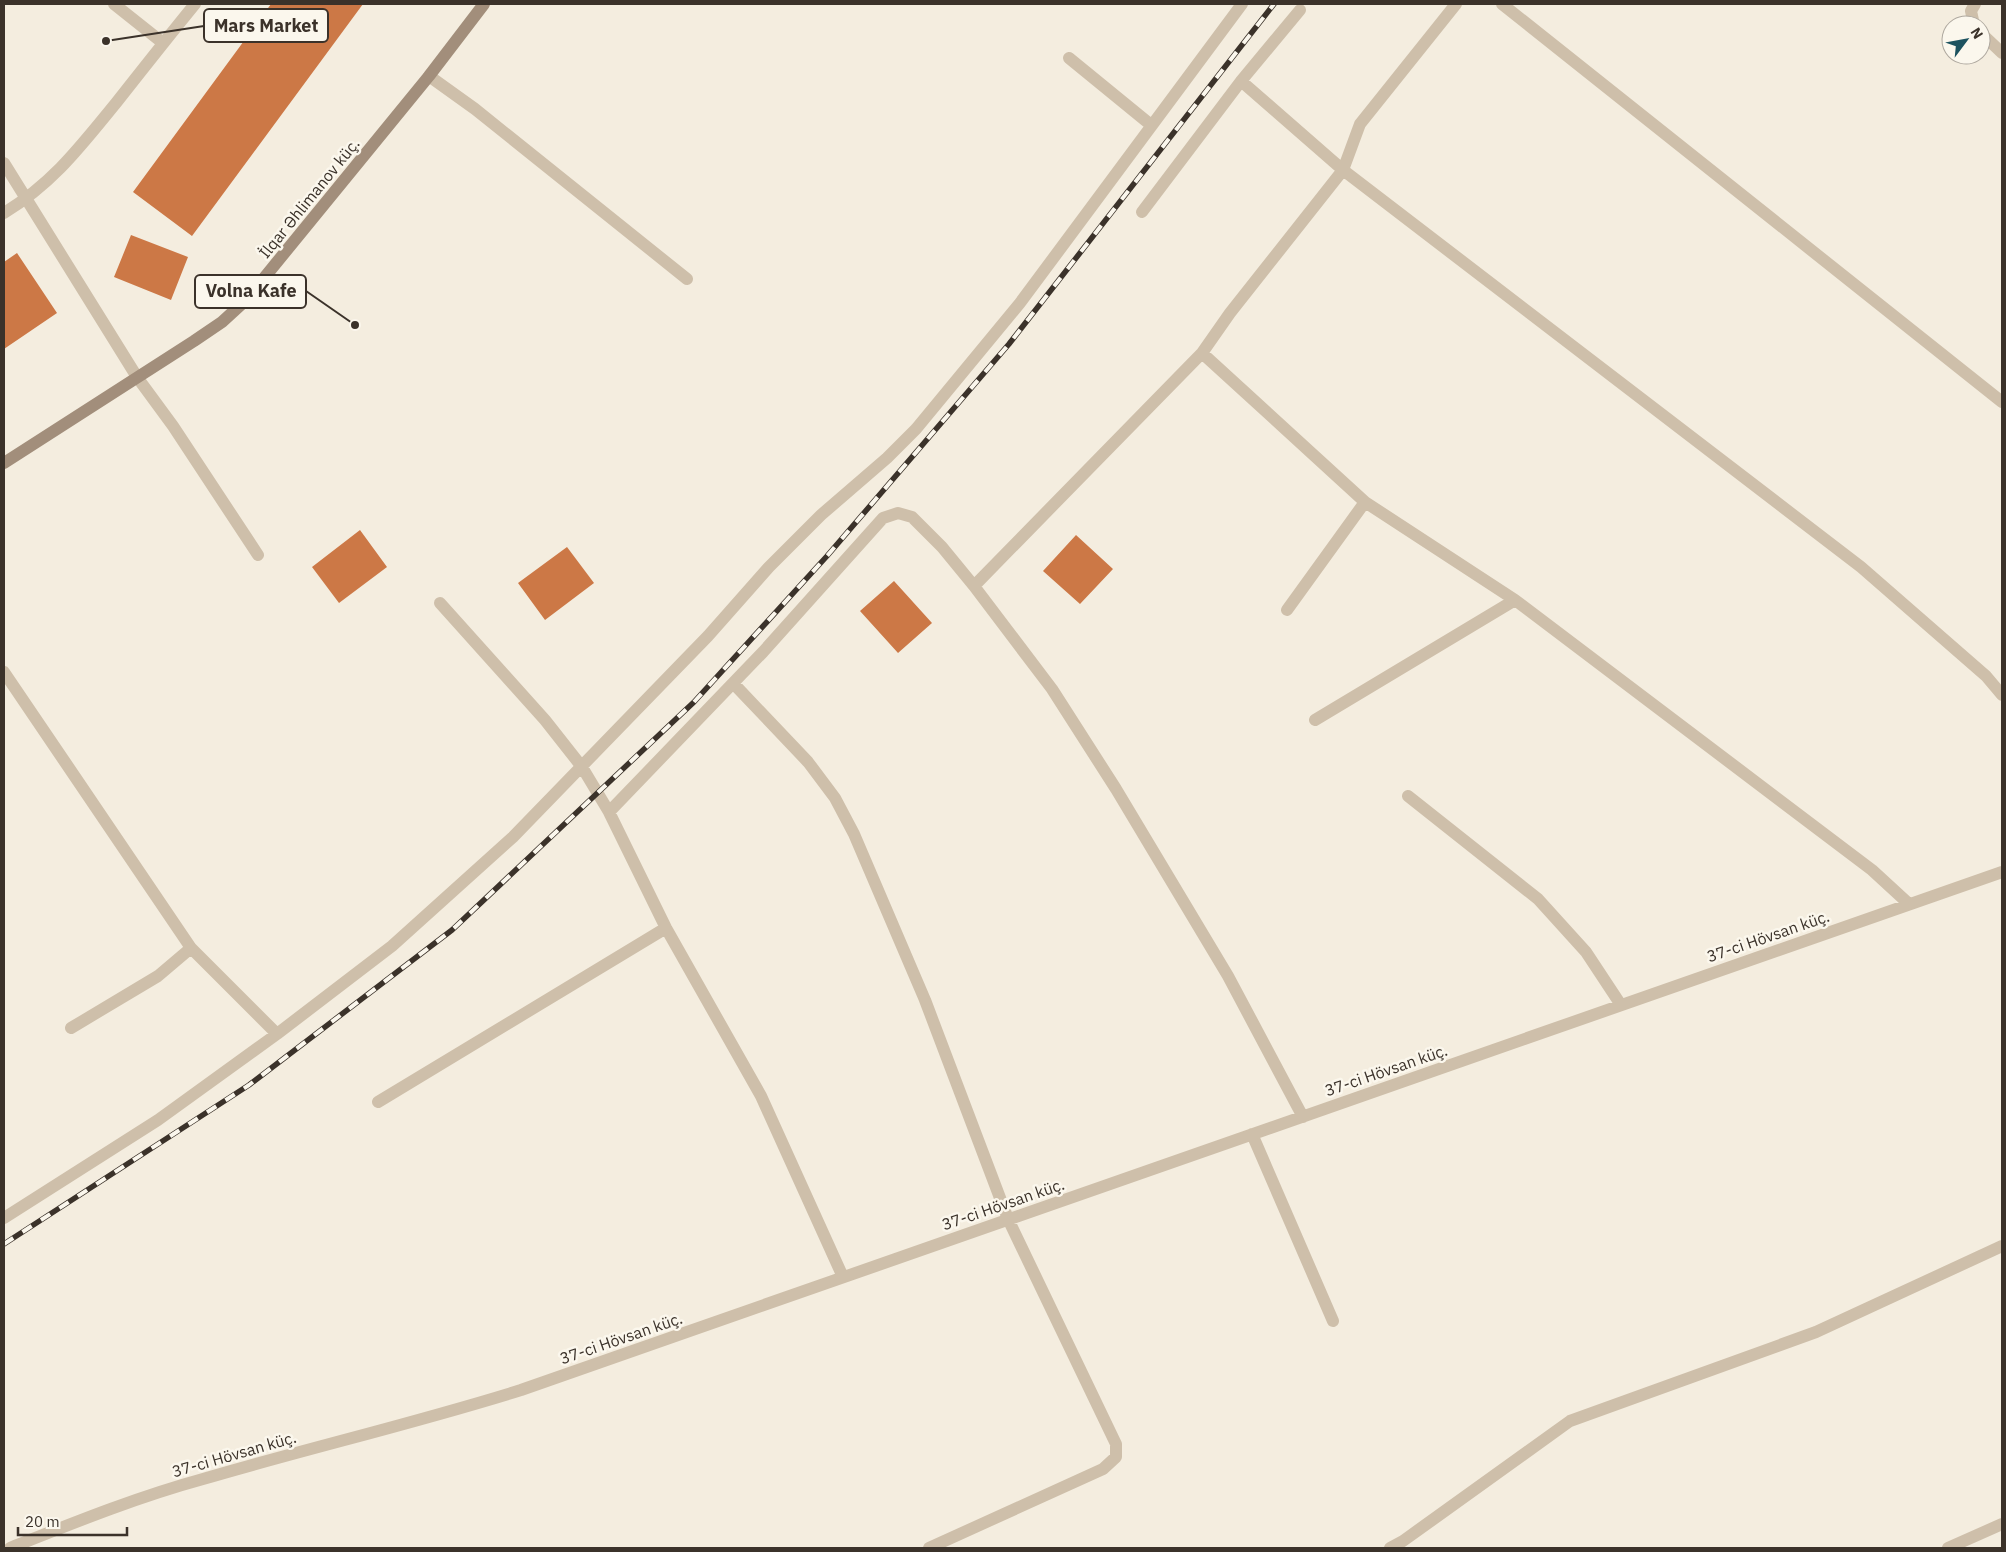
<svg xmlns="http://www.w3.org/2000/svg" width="2006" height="1552" font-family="'IBM Plex Sans',sans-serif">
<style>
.building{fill:#cc7846}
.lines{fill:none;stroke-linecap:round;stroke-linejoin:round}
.lane{stroke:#cebfaa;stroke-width:12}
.street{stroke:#cebfaa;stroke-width:12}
.secondary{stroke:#a28e7b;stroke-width:12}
.rail-casing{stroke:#3b322a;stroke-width:5.5}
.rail{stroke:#fbf7ed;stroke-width:4;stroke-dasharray:11;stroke-linecap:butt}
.labels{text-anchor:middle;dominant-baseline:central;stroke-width:5;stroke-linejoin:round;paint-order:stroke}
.street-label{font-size:16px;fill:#3b322a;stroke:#fbf7ed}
.leader{fill:none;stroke:#3b322a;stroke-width:2}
.callout-dot{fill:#3b322a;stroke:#fbf7ed;stroke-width:2}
.callout{fill:#fbf7ed;stroke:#3b322a;stroke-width:2}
.callout-label{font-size:18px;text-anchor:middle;font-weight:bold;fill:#3b322a}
</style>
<rect width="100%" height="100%" fill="#f4eddf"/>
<path class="building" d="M271,4H363L192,236L133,192Z
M131,235L188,257L171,300L114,277Z
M17,253L57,313L4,349V262Z
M360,530L387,567L339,603L312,567Z
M1076,535L1113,569L1080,604L1043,571Z
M567,547L594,583L545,620L518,583Z
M894,581L932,623L898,653L860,611Z"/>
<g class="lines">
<path class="lane" d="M114,4L163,43
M4,163L137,377
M4,213C53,183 80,147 116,103C142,70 168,37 195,4"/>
<path class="street" d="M1502,4L2002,402
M1974,25L1971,11L1975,4
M1981,33L2002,53
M1069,58L1151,125
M429,76L475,109L687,279
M1241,81L1343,170L1861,567L1986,676L2002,695
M1142,212L1241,81L1300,10
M1202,353L1365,502L1515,600L1872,870L1909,904
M137,377L173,426L258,555
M974,586L1202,353L1230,313L1343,170L1360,124L1456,4
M440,603L545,720L582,767L609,812L666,928L761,1096L843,1277
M1287,610L1365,502
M4,672L191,948L277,1034
M733,683L808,762L835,798L854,834L925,1000L1008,1219L1116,1444V1457L1103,1469L929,1548
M1315,720L1515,600
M1408,796L1538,899L1586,952L1621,1005
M609,812L763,652L883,518L898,513L912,517L942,547L974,586L1052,689L1116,789L1228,976L1303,1117
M71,1028L158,976L191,948
M378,1102L666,928
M1252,1134L1333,1321
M4,1218L158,1120L277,1034L392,946L513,837L708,636L769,567L821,515L887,458L916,429L1020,303L1242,4
M10,1548C73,1523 137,1497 203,1479C308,1448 416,1423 521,1390L2002,872
M1390,1548L1403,1541L1570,1421L1816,1332L2002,1246
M1948,1548L2002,1524"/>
<path class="secondary" d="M4,463L194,341L222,322L246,300L429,76L484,4"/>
<defs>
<path id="rail" d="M4,1244L249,1085L452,930L694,702L827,556L1009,344L1274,4"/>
</defs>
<use href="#rail" class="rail-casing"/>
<use href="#rail" class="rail"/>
</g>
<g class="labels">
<g class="street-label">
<text transform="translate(309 198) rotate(-51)">İlqar Əhlimanov küç.</text>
<text transform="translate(1768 936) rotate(-19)">37-ci Hövsan küç.</text>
<text transform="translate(1386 1070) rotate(-19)">37-ci Hövsan küç.</text>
<text transform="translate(1003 1204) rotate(-19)">37-ci Hövsan küç.</text>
<text transform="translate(621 1338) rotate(-19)">37-ci Hövsan küç.</text>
<text transform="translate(234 1454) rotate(-16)">37-ci Hövsan küç.</text>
</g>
</g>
<path class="leader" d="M106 41L204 26M355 325L306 291"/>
<g class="callout-dot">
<circle cx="106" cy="41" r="5"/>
<circle cx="355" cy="325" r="5"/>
</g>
<g class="callout">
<rect x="204" y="9" width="124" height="33" rx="5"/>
<rect x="195" y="275" width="111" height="33" rx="5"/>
</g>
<g class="callout-label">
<text x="266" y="32">Mars Market</text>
<text x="251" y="297">Volna Kafe</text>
</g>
<rect width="2006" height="1552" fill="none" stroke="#3b322a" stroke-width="10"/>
<g transform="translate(1966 40) rotate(58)"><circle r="24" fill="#fbf7ed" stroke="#aea89f"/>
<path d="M0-4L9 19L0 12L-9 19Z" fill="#1c525f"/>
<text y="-8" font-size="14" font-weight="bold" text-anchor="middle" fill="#3b322a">N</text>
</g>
<path d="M18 1527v8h109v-8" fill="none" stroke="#3b322a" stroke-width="2.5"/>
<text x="25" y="1527" font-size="15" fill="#3b322a" stroke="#fbf7ed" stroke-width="4" paint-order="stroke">20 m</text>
</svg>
